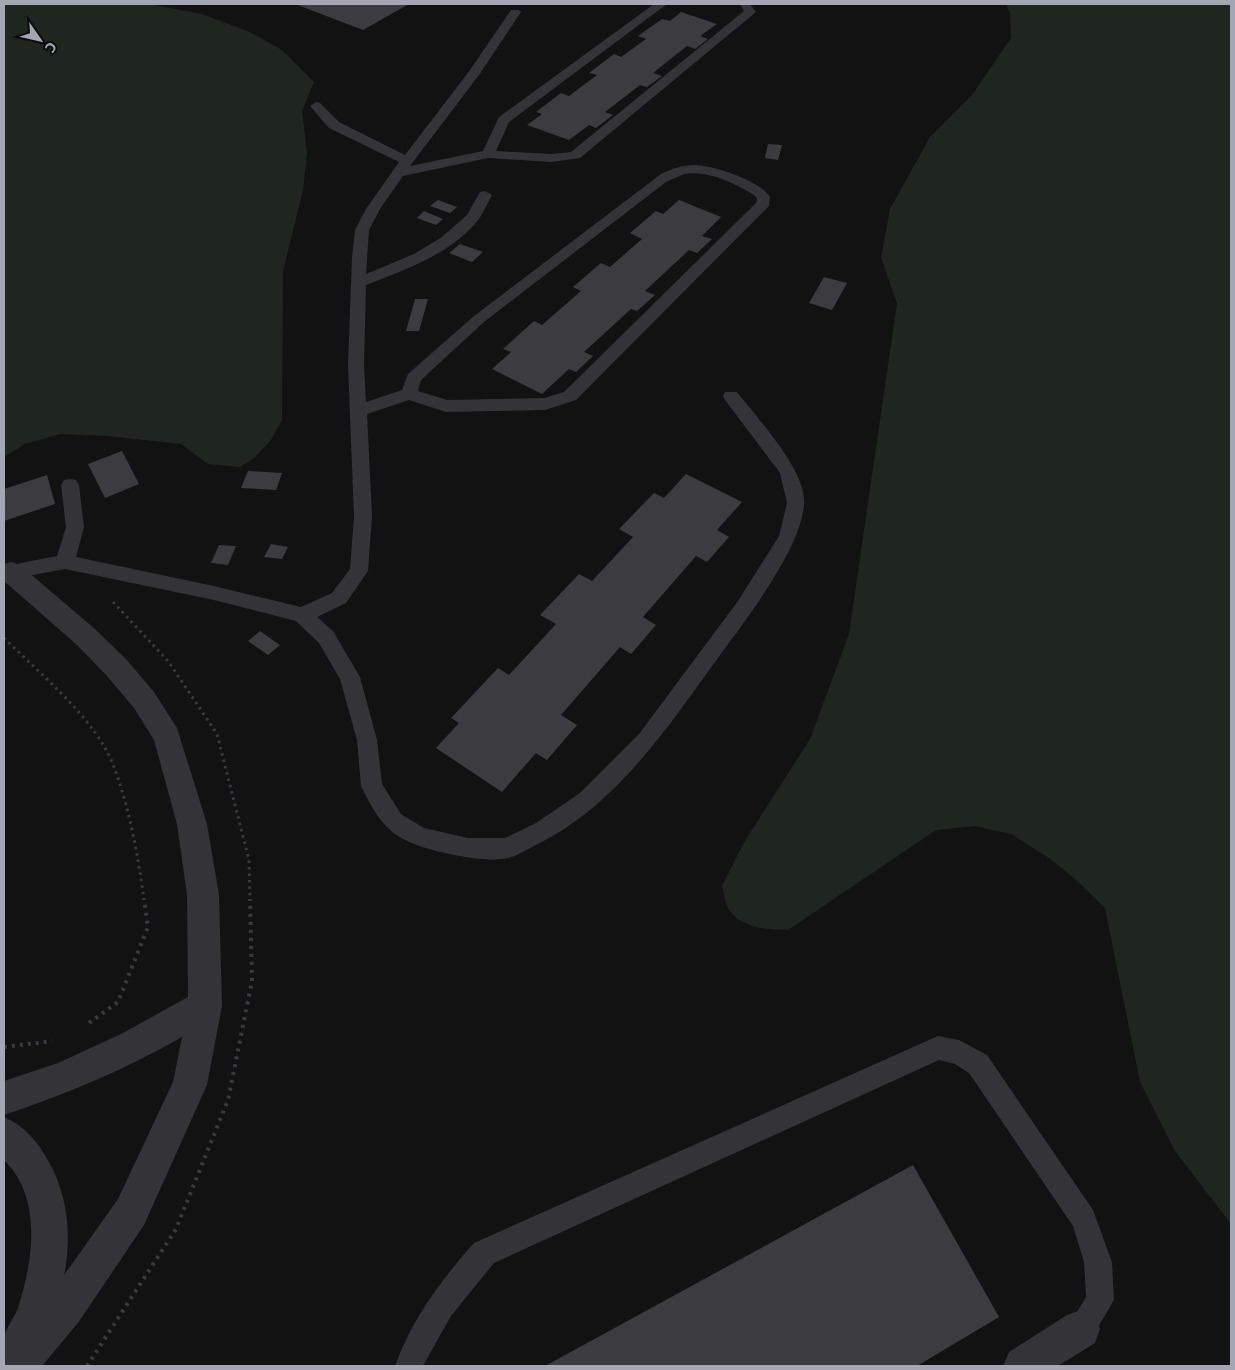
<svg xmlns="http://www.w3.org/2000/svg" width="1235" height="1370" font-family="'Noto Sans',sans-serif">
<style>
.green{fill:#1e261f}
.building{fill:#3c3c40}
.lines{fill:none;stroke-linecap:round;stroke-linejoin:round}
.path-far1{stroke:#393a3f;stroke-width:3;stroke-dasharray:2.5 4;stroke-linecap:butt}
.path{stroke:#393a3f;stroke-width:4;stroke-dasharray:3 5;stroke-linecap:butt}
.service{fill:#333338;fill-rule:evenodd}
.minor{fill:#333338;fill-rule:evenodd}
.tertiary{fill:#333338;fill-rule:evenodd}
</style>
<rect width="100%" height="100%" fill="#121213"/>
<path class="green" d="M4,4H149L202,14L250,32L282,50L314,82L302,111L307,153L303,190L283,271L282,420L271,440L254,458L240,467L208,464L181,444L108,436L60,434L25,444L4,457Z
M1006,4H1231V1224L1175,1151L1140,1082L1105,908L1075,879L1049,858L1011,834L975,826L936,830L788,930C769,930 741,928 729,910C725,904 724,893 722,886L743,844L810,739L849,634L897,303L881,258L890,209L930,137L972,95L1011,38L1010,13Z"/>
<path class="building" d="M295,4H409L363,30Z
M681,12L717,24L700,36L708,39L695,49L687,46L653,73L662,76L647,87L640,85L605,112L613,115L596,128L589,125L569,140L527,125L542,114L536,112L561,93L569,96L597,75L589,73L614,54L621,57L646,39L638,36L662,19L670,21Z
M768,144L782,145L778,160L765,158Z
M438,200L457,207L450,213L430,206Z
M679,200L721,217L702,236L712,239L697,253L689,250L645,291L655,295L637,311L631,309L584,352L593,356L576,372L569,369L542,394L492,369L511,352L503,349L534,321L542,325L581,291L573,287L601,263L610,267L642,239L630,233L656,211L663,214Z
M424,211L443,219L436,225L417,218Z
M460,244L483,252L472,262L449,253Z
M824,277L847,283L832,310L809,303Z
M415,299H428L419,331H406Z
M122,451L139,484L105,498L88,464Z
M248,471L282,473L276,490L241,488Z
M686,474L742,502L717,530L729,537L707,562L696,556L643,617L656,625L631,654L620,647L561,715L577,725L547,760L536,753L502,792L436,748L459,723L451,718L498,668L509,675L556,624L540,615L579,574L592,581L633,537L619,529L654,493L664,498Z
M47,475L55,504L4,521V489Z
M271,544L288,547L282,559L264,557Z
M219,545L236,546L228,565L211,563Z
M260,631L280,645L268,655L248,641Z
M913,1165L999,1317L917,1366H545Z"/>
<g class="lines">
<path class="path-far1" d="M113,602L168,661L217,734L249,860L250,900
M4,638C39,673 97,720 114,767C130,810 138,856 144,900"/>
<path class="path" d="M89,1023L118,1002L148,927L144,899
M4,1047L52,1041
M87,1366L176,1229L228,1100L252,981L250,899"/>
<path class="service" d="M654,4H667L509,122L496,151L552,154L571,152L744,11L740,4H750L756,12L580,158L552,162L488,158L403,176L380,209L369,230L366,274L414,254L442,237L467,215L480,192L485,191L492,195C488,203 484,211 479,219C453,253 405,270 366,285L364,365L366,402L402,390L408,374L474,316L661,174C671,169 682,165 694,165C713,165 761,181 770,197L769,206L576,400L545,410L446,412L409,400L367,414L372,516L368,571L346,603L317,617L333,631L360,677L377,740L382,784L401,814L424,828L468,838H505L536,823L580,793L639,734L738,601L779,536L787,503L780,473L725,400L723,396L725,392H737C757,418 808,472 804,505C800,551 746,619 718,658C667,728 617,805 536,845C527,849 518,856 508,858C488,862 464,857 445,853C397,842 383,832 361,786L357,740L340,679L319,643L296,621L214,600L65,569L11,579L4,577V568L11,565L57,556L66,527L61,485L64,480L70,479L76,480L79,485L84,527L76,557L214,586L301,607L332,593L350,569L354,516L348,365L352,257L355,230L366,209L399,162L329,128L310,106L316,102L320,103L339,122L405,155L470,70L511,10H519L521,12L479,75L410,166L483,151L499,117ZM684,174C708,170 734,183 754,195L757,198L756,203L564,392L544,398L447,400L418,391L421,380L484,322L666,182Z
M938,1036L959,1040L987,1055L1093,1210L1112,1262L1114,1300L1091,1339L1081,1343L1071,1339L1067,1329L1086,1297L1084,1262L1073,1226L969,1073L955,1064L939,1060L494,1263L451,1316L423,1366H395C412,1319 441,1280 474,1243Z"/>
<path class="minor" d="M11,562L20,565L95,629L126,659L154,692L177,728L207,824L219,895L222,1006L207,1085L144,1225L78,1323L42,1366H4V1351L50,1295L118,1199L173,1082L182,1037C124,1070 67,1094 4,1115V1081L58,1063L121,1034L188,997L187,895L177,824L154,740L134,708L106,675L77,645L4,581V564Z
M1081,1310L1095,1315L1100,1329L1095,1343L1058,1366H1003L1009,1352L1067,1315Z"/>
<path class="tertiary" d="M4,1117C25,1126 38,1142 49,1162C85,1227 64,1304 31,1366H4C4,1358 2,1348 4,1339C5,1329 14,1318 18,1308C33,1260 43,1198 4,1160Z"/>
</g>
<rect width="1235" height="1370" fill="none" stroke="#a3a7b4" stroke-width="10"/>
<g transform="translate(40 40) rotate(124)" stroke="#0d0d0e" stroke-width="4" paint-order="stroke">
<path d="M0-4L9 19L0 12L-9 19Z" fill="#a3a7b4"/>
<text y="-8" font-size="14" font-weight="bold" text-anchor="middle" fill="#a3a7b4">С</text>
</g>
</svg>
